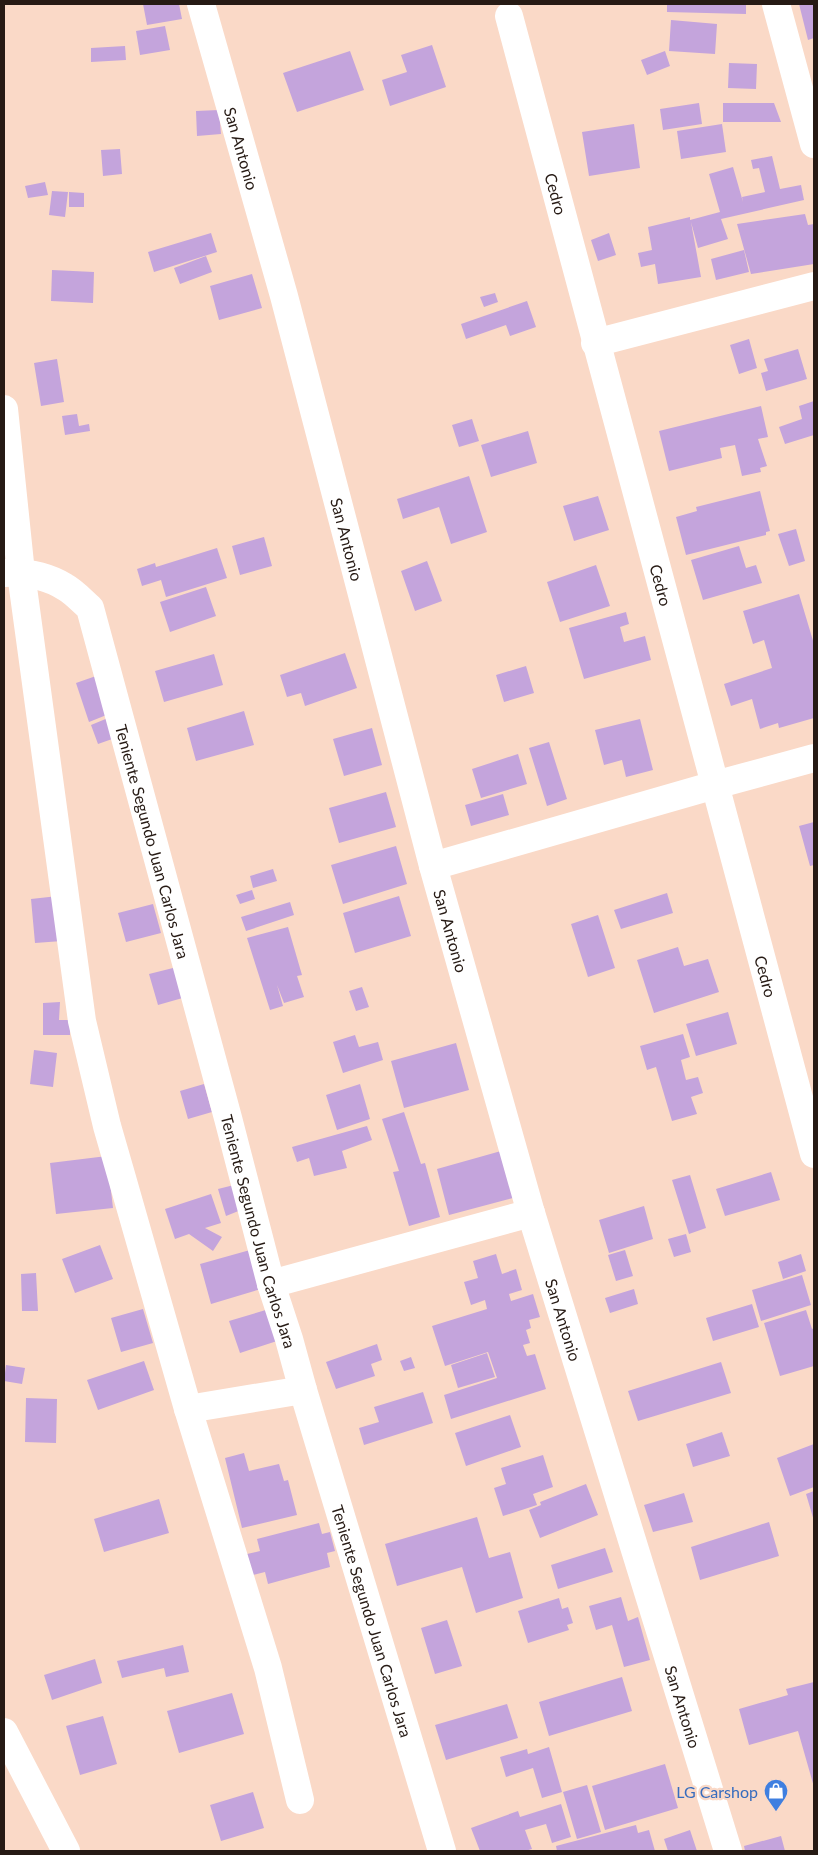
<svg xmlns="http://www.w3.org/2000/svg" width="818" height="1855" font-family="Lato,sans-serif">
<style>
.building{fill:#c4a4dc}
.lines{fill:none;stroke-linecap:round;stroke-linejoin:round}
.minor{stroke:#fff;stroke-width:28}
.labels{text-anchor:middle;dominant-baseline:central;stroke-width:4.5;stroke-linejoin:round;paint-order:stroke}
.street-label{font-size:16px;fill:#261a14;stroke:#fad9c7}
.shop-label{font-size:16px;fill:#366cbe;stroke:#fad9c7;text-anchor:end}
</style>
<rect width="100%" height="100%" fill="#fad9c7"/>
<path class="building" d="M143,4H179L182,19L147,25Z
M667,4H746V14L667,12Z
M799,4H814V38L808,40Z
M671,20L717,24L715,54L669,51Z
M165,26L170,50L140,55L136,31Z
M432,45L446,87L390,106L382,80L407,72L401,55Z
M125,46L126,60L91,62V48Z
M350,51L364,90L297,112L283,73Z
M665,51L670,66L647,75L641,60Z
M729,63L757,64L756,89L728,88Z
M699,103L702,124L663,130L660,109Z
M723,103H774L781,122H723Z
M219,110L221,134L197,136L196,111Z
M634,124L640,168L589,176L582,132Z
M722,124L726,152L681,159L677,131Z
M120,149L122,174L103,176L101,150Z
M772,156L780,189L801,185L804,200L721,219L728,239L698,248L691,222L701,277L658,284L655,264L641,267L638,253L652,250L648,227L690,217V220L720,212L709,174L733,167L743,202L742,197L765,192L759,168L753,169L751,160Z
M45,182L48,195L28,198L25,186Z
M52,191L68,192L65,217L49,215Z
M69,192L84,193V207H69Z
M805,214L808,225L814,224V264L751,274L737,224Z
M211,233L217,252L154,272L148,252Z
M609,233L616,255L598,261L591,240Z
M744,250L749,272L716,280L711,259Z
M206,256L212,272L180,284L174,268Z
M52,270L94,272L93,303L51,301Z
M252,274L262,308L219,320L210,286Z
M495,293L498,302L484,307L480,297Z
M527,301L536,327L510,336L506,325L466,339L461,324Z
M749,339L757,368L739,374L730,345Z
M798,349L807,379L766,391L761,373L768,371L764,359Z
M57,359L64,402L41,406L34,363Z
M814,401V435L785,444L779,427L802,419L799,406Z
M761,406L768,437L758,439L767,466L760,468L761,472L742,476L735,445L720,448L722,458L669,471L659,431Z
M77,414L79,426L89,424L90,431L65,435L62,416Z
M472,419L479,441L459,447L452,425Z
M528,431L537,463L491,477L481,445Z
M469,476L487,532L451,544L439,507L403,519L397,499Z
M760,491L770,531L766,532V535L686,555L676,517L697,511L696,507Z
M598,496L609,530L574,541L563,506Z
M796,529L805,561L789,566L778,534Z
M264,537L272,566L240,575L232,546Z
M739,546L746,568L756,565L762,583L703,600L691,560Z
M217,548L227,578L166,597L161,580L142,586L137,569L155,563L156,567Z
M427,561L442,601L415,611L401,571Z
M596,565L610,606L560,622L547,582Z
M206,587L216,616L170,632L160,602Z
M799,594L814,644V718L779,728L778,723L760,729L752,699L731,706L724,684L772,668L764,640L753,644L743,611Z
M626,612L629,624L620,627L624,642L645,636L651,660L584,679L569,628Z
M345,653L357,688L305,706L301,693L287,697L280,675Z
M214,654L223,685L164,702L155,671Z
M526,666L534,693L504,702L496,675Z
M96,676L109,714L89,722L76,683Z
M244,711L254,745L196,761L187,728Z
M108,718L115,738L98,744L91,725Z
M640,719L653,770L626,777L622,760L604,765L595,730Z
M372,728L382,765L344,776L333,739Z
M549,742L567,799L547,806L529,748Z
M518,754L527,784L481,798L472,769Z
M386,792L396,827L339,843L329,808Z
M503,794L509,815L471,826L465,805Z
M814,822V865L810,866L799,826Z
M396,846L407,884L343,904L331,865Z
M273,869L277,881L253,888L250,876Z
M252,890L255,899L240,904L236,895Z
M667,893L673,913L621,929L614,910Z
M58,896L62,941L35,943L31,899Z
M399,896L411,936L355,953L343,913Z
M290,902L294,915L246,931L241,917Z
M153,904L161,933L126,942L118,913Z
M598,915L615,968L588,977L571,924Z
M288,927L302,975L297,976L304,997L284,1003L277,985L283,1006L270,1010L247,938Z
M678,947L684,966L708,959L719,992L654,1013L637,960Z
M177,967L186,997L158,1005L149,974Z
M362,987L369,1007L356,1011L349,991Z
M60,1002L59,1020H70V1035H43V1003Z
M728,1012L737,1044L696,1056L686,1024Z
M683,1034L690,1057L681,1060L686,1080L698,1077L703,1093L691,1097L697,1114L672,1121L656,1067L647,1070L640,1046Z
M355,1035L359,1047L378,1042L383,1060L343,1073L333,1042Z
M456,1043L469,1090L404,1108L391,1061Z
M34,1050L57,1053L53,1087L30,1084Z
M204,1084L212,1112L188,1119L180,1091Z
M360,1084L370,1119L337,1130L326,1095Z
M404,1112L421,1164L425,1163L440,1217L409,1226L393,1172L399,1171L382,1119Z
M367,1126L372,1140L342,1151L347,1168L314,1176L309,1158L297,1162L292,1147Z
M501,1151L513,1198L449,1215L437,1169Z
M107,1156L113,1208L56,1214L50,1163Z
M771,1172L780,1200L725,1216L716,1189Z
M690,1175L706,1228L689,1234L672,1180Z
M238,1184L246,1208L226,1216L218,1189Z
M211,1194L221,1223L205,1228L222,1237L213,1251L189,1234L175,1239L165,1209Z
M644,1206L653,1239L609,1253L599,1220Z
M686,1234L691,1252L674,1257L668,1239Z
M100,1245L113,1279L75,1293L62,1259Z
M250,1250L261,1289L211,1304L200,1264Z
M625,1250L633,1276L616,1281L608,1255Z
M496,1254L502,1274L516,1269L522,1290L509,1294L511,1301L533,1294L540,1317L529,1320L531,1328L526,1330L530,1343L523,1345L527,1356L535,1354L546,1389L451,1419L444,1395L497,1378L488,1352L445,1366L432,1326L487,1309L485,1300L471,1305L464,1282L478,1278L473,1261Z
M801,1254L806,1271L783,1279L778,1262Z
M36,1273L38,1311H22L21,1274Z
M802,1275L811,1305L761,1321L752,1290Z
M634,1289L638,1304L610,1313L605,1298Z
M752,1304L759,1327L713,1341L706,1318Z
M143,1309L153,1343L121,1352L111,1318Z
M269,1309L277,1341L240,1353L229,1321Z
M806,1310L812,1329L814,1328V1366L780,1376L764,1323Z
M377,1344L382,1360L371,1364L375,1376L336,1389L326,1362Z
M487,1353L495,1377L458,1388L451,1365Z
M411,1357L415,1368L404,1371L400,1361Z
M144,1361L154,1390L98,1410L87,1380Z
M721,1362L731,1393L638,1421L628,1391Z
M6,1365L25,1368L22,1384L4,1381Z
M423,1392L433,1423L364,1445L359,1428L379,1422L374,1407Z
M26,1398L57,1399L56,1443L25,1442Z
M510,1415L521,1447L466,1466L455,1433Z
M722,1432L730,1456L693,1467L686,1444Z
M814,1444V1487L790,1496L777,1458Z
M244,1453L249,1471L279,1464L284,1481L288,1480L297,1515L242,1528L225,1458Z
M543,1455L553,1487L533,1494L537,1505L503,1516L494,1488L506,1484L501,1468Z
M586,1484L598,1515L540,1538L529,1510L541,1505L540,1502Z
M814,1491V1521L806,1494Z
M684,1493L693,1522L653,1532L644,1505Z
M159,1499L169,1533L104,1552L94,1519Z
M477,1517L489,1558L510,1552L523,1598L476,1613L462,1567L397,1586L385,1544Z
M769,1522L779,1556L700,1580L691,1547Z
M319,1523L322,1534L330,1532L335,1551L327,1553L330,1567L268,1584L265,1572L253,1575L247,1554L260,1551L257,1539Z
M605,1548L613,1572L558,1589L551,1565Z
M621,1597L628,1621L638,1617L650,1660L624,1667L612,1625L596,1630L589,1606Z
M559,1598L562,1609L568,1607L573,1623L567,1625L569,1630L528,1643L518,1611Z
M447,1620L462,1666L435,1674L421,1628Z
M183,1645L189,1672L166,1677L164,1668L122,1678L117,1661Z
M95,1659L102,1683L52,1700L44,1675Z
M622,1677L632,1711L549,1736L539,1702Z
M814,1682V1787L798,1731L749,1745L739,1709L788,1695L786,1689Z
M232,1693L244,1734L179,1753L167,1711Z
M507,1704L518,1738L446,1760L435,1725Z
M103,1716L117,1764L80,1775L66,1726Z
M549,1747L562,1792L542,1798L533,1768L506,1777L500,1757L527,1749L528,1754Z
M665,1764L678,1808L605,1830L592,1786Z
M587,1785L601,1832L577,1839L563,1792Z
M253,1792L264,1828L221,1841L210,1805Z
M561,1804L571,1837L552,1843L546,1824L525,1830L532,1849L525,1851H480L471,1828L518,1811L520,1817Z
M636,1825L638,1833L649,1830L655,1851H557L556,1846Z
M690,1830L697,1851H668L664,1839Z
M781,1836L785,1851H745L744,1846Z"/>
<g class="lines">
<g class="minor">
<path id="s1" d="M201,4L284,296L433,866L531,1213L728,1851"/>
<path d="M776,4L814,144"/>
<path id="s2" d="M509,16L814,1154"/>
<path d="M595,343L814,286"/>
<path d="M4,409L21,573L82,1021L107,1126L122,1178L188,1409L268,1668L300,1800"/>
<path id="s3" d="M4,573C25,572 47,576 65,587C74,592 82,601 90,608L228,1118L271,1284L289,1339L303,1390L442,1851"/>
<path d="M433,866L715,785L814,758"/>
<path d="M271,1284L531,1213"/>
<path d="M188,1409L303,1390"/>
<path d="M4,1732L66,1851"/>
</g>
</g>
<defs>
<symbol id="shop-pin" viewBox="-11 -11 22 30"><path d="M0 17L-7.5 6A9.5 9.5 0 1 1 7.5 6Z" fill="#3f7fe0" stroke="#fad9c7"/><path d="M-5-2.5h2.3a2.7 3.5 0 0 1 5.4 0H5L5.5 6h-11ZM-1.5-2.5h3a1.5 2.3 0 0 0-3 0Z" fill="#fff"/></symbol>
</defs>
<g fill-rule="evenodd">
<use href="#shop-pin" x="762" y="1777" width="28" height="38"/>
</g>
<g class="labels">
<g class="street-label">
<text stroke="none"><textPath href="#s1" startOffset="150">San Antonio</textPath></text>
<text stroke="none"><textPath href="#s2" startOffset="184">Cedro</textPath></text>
<text stroke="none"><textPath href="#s1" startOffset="555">San Antonio</textPath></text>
<text stroke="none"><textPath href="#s2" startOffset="589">Cedro</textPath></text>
<text stroke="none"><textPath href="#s3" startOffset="338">Teniente Segundo Juan Carlos Jara</textPath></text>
<text stroke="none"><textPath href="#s1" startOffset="960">San Antonio</textPath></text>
<text stroke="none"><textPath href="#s2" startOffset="994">Cedro</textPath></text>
<text stroke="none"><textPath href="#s3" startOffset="742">Teniente Segundo Juan Carlos Jara</textPath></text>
<text stroke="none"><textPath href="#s1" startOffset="1365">San Antonio</textPath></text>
<text stroke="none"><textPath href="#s3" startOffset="1148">Teniente Segundo Juan Carlos Jara</textPath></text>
<text stroke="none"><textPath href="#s1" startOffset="1770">San Antonio</textPath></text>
</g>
<g class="shop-label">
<text x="758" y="1791">LG Carshop</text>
</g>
</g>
<rect width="818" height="1855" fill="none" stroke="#261a14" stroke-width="10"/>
</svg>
